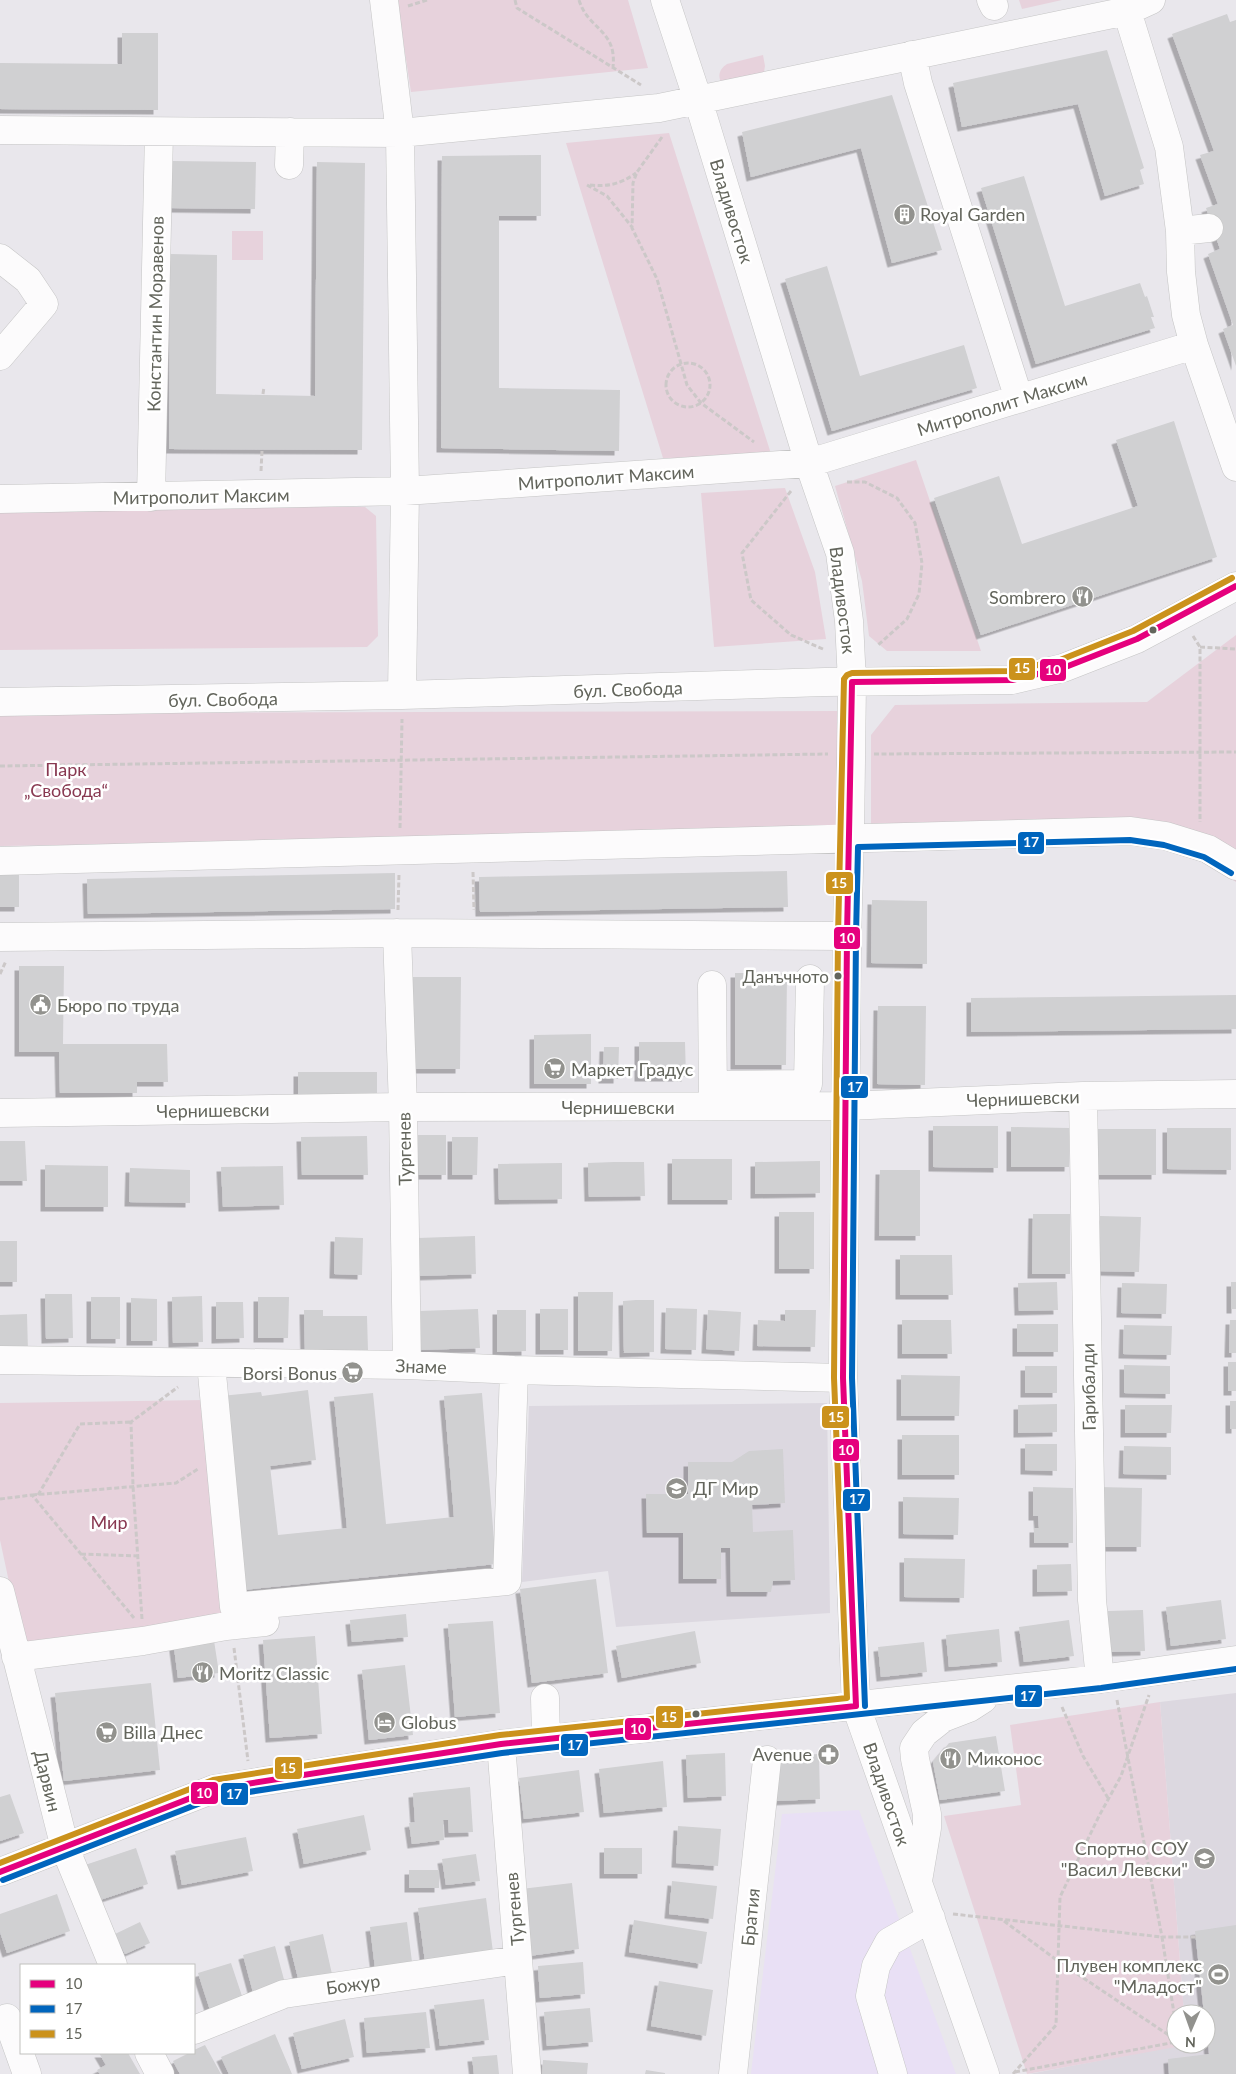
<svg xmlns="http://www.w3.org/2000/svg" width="1236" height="2074" font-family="Lato,sans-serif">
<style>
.commercial{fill:#e9e0f5}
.education{fill:#dcd8e0}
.green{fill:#e7d2dc}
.building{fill:#d0d0d2;filter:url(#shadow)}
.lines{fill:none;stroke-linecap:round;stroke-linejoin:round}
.minor-casing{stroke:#c5c5c5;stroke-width:29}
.path{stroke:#ccc8c8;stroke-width:3;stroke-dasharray:5 2.5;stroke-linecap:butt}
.minor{stroke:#fcfbfc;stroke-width:28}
.bus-1-casing{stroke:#fff;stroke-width:10}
.bus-2-casing{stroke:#fff;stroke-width:10}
.bus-3-casing{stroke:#fff;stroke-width:10}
.bus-1{stroke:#e5007d;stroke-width:6}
.bus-2{stroke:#0065bd;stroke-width:6}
.bus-3{stroke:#cb921c;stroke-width:6}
.bus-dot{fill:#63655c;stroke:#fff;stroke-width:2}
.labels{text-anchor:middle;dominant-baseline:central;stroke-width:5;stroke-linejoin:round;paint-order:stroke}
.bus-label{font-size:17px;fill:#63655c;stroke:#fff;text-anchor:end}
.street-label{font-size:18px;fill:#63655c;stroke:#fff}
.poi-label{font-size:18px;fill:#63655c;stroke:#fff;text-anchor:start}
.park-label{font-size:18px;fill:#883851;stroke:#fff}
.line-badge{stroke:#fff;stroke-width:2}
.badge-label{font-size:14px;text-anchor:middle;font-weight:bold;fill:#fff}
</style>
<defs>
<filter id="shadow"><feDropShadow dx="-4.5" dy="4.5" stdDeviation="0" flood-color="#0004"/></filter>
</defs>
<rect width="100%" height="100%" fill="#e9e7ec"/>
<path class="commercial" d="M859,1810L956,2074H751L782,1814Z"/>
<path class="education" d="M827,1403L830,1613L616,1627L608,1571L522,1582L529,1406Z
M1236,1693V2074H1029L1186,2044H1206V2014H1184L1160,1702Z"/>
<path class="green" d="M397,0H628L648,68L411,92Z
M1019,0H1062L1022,9Z
M763,55L765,66L764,72L721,82C717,74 721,68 727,64Z
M669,133L772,457L663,458L566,143Z
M232,231H263V260H232Z
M916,460L981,651H887L869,636L862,581L835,486Z
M785,488L815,572L826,639L714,647L701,493Z
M3,507H365L376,516L378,636L367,647L0,650V513Z
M1236,635V882L1144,825L871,829V735L895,705L1147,702Z
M839,711L840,833L0,846V713Z
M206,1400L227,1616L23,1647L0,1540V1403Z
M1160,1702L1184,2014H1176V2044L1187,2045L1027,2074L944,1816L1021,1805L1010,1725Z"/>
<path class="building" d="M1227,14L1230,22L1236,20V366L1223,329L1233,325L1208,254L1220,249L1206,208L1218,204L1200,155L1214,151L1172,34Z
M122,33H158V110L0,109V63L122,64Z
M1107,50L1144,168L1140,170L1144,184L1105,196L1078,104L962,127L953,83Z
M892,95L942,250L892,263L861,148L751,177L742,132Z
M541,155V216H499V388L620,390L619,451L441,448L442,156Z
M171,161L256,162L255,209L171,208Z
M317,162L365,163L362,450L169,449L170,254L217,255L216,394L315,396Z
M1024,176L1065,306L1140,283L1145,297L1147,296L1154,317H1151L1155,328L1036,364L981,188Z
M827,266L860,376L964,345L977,388L832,431L785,279Z
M1174,421L1217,557L981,635L934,498L999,476L1022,544L1138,506L1116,440Z
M787,871L788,907L480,912L479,877Z
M0,872H19V907H0Z
M395,873V909L88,914L87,879Z
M872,900L927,901V964L871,963Z
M19,966H64L63,1044H167L168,1082H137V1093H60L59,1052H19Z
M735,973H787L786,1065H735Z
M410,977H461L460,1069H409Z
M1236,995V1029L971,1032V998Z
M878,1006H926L925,1085L877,1084Z
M591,1034V1084H534V1035Z
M639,1042H685L686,1077H639Z
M604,1047H619L618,1079H603Z
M298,1072H377V1099L298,1098Z
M933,1126H998V1168L933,1167Z
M1011,1127L1070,1128L1069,1167H1011Z
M1167,1128H1231V1170L1167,1169Z
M1098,1129H1156V1175H1097Z
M413,1135H446V1175H414Z
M367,1136L368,1175H302L301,1137Z
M452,1137H478L477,1175H452Z
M0,1141H25L27,1181H0Z
M672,1159H732V1200H672Z
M820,1161V1193L755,1194V1162Z
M614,1162H644L645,1196L589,1197L588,1163Z
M562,1163V1199L499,1200L498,1164Z
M45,1165L108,1166V1207H45Z
M283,1166L284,1205L223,1207L221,1167Z
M130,1168L190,1170V1203L129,1202Z
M880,1170H920V1236H879Z
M779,1212H814V1269H779Z
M1033,1214H1070V1274H1032Z
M1100,1216L1141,1217L1139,1272L1098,1271Z
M475,1236L476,1274L419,1276L418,1238Z
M335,1237L363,1238L362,1275L334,1274Z
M0,1241H17V1282H0Z
M900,1255H952L953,1295H900Z
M1057,1282L1058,1310L1019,1311L1018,1283Z
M1231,1282H1236V1309H1231Z
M1122,1283L1167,1284L1166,1314L1121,1313Z
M578,1292H613L612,1351H578Z
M45,1294H72L73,1338L46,1339Z
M202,1296L203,1342L173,1343L172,1297Z
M91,1297H120V1339H91Z
M258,1297H289L288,1338H258Z
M131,1298L157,1299V1341H131Z
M636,1300H654V1352L624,1353L623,1301Z
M216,1302H243L244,1338L216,1339Z
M666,1308L697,1309L696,1350L665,1349Z
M478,1309L480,1348L419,1350V1311Z
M540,1309H568V1350H540Z
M304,1310H323V1316H367L368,1351L305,1352Z
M497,1310H526V1351L497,1352Z
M708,1310L741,1312L739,1351L706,1349Z
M785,1310H816L815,1347L757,1346L758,1320L785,1321Z
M27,1314L28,1352L0,1353V1315Z
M902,1320H951L952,1354H902Z
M1230,1320H1236V1353H1229Z
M1017,1324H1058V1352H1017Z
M1124,1325L1172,1326L1171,1355L1123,1354Z
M1228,1362H1236V1391H1228Z
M1124,1365L1170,1366V1394L1124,1393Z
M1025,1366H1057V1393H1025Z
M901,1375L960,1376L959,1416H901Z
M308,1390L316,1460L270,1466L278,1535L347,1528L334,1397L373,1393L386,1524L454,1517L444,1396L482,1393L496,1564L243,1590L221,1396L261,1392L262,1396Z
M1230,1401H1236V1429H1230Z
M1057,1404V1432L1018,1433V1405Z
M1125,1405H1172L1171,1433H1125Z
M902,1435H959V1475H902Z
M1025,1444H1057V1471L1025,1470Z
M1124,1446L1171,1447V1475L1123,1474Z
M783,1449L785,1503L752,1505L753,1532L793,1530L795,1580L773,1581L771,1592H731L730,1548H721V1579H683V1533H647L646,1494H688V1462H732L749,1451Z
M1033,1487L1073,1488V1543H1034V1528H1039L1038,1516H1033Z
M1099,1487L1142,1488L1141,1547H1098Z
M903,1497L959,1498L958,1535L903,1534Z
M904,1558L965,1559L964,1598L904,1597Z
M1071,1564L1072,1591L1037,1592V1565Z
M596,1579L608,1673L532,1683L520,1589Z
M1221,1600L1226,1639L1171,1646L1166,1607Z
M1143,1610L1145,1651L1109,1652L1108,1611Z
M406,1614L408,1637L352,1642L350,1620Z
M1069,1620L1074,1656L1024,1662L1019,1627Z
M493,1621L500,1713L455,1717L448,1624Z
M999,1629L1002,1662L949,1667L946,1635Z
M695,1631L701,1663L622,1678L616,1646Z
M213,1634L219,1673L178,1678L173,1640Z
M315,1636L322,1734L270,1738L263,1640Z
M924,1642L927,1672L881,1677L878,1647Z
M405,1665L413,1735L369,1740L362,1670Z
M151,1683L160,1770L64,1781L55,1693Z
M996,1736L1005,1791L940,1800L933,1762L949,1743Z
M725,1753L726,1796L688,1798L686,1755Z
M819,1754L820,1799L776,1801L774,1756Z
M663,1761L667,1807L604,1813L599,1769Z
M579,1770L584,1812L524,1819L519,1778Z
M470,1787L473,1832L449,1833L448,1820H443L444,1840L412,1844L409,1823L415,1822L413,1793Z
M10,1794L24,1833L0,1841V1797Z
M364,1815L371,1850L304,1864L297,1829Z
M678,1826L721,1829L718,1866L676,1863Z
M246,1837L253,1871L182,1885L175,1851Z
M136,1848L148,1884L91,1903L79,1867Z
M604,1848H642V1874H604Z
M476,1854L480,1881L446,1885L442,1859Z
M409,1870H439V1888H409Z
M672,1881L717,1886L713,1919L669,1914Z
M572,1883L579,1949L529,1956L521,1889Z
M57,1894L70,1931L7,1953L0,1932V1914Z
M486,1898L493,1952L425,1962L418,1908Z
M634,1920L707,1932L702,1964L629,1952Z
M140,1922L150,1943L125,1954L115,1934Z
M407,1922L412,1962L375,1968L370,1927Z
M1236,1925V2074H1169L1168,2059L1209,2054L1206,2014H1204L1195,1931Z
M323,1934L332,1974L299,1982L289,1942Z
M275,1946L286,1987L254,1996L243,1955Z
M583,1962L585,1994L540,1998L538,1966Z
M231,1963L243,1999L210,2010L198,1973Z
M659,1981L713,1990L706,2036L651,2026Z
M484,1999L489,2040L440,2046L434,2005Z
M590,2008L593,2042L547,2046L544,2012Z
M426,2012L430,2048L367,2053L364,2018Z
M345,2019L354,2057L302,2069L293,2033Z
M275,2034L292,2074H229L221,2057Z
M205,2045L221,2074H180L173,2061L189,2053H194V2050Z
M99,2053H128L140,2074H100L97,2070L106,2065Z
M497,2055L499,2074H474L472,2057Z
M543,2060L588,2063L587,2074H542Z
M646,2070L665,2073V2074H645Z"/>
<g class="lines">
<defs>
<path id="minor" d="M384,0L400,133L405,491L402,695
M665,0L698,100L809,463L840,553L849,621L852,682L850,838L847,936L843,1378L856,1706L985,2074
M991,0L994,6
M1127,11L1169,147L1180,231L1181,272L1186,315L1194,345L1236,467
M912,55L918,83L1019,399
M0,130L400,133L659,108L1127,11L1151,0
M289,165L290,132
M1180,231L1209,228
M0,258L28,280L44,304L0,356
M151,497L159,132
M0,499L405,491L809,463L1194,345
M0,702L402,695L825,682L1012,680L1063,668L1137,639L1236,586
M0,861L1131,831L1166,836L1208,849L1236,866
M397,933L403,1107L407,1365
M0,937L397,933L847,936
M712,985L713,1103
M713,1085L808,1084L810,979
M1083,1096L1092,1600L1100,1679
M0,1113L403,1107L846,1106L1083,1096L1236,1094
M0,1360L407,1365L514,1370L843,1378
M211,1363L234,1607L507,1581L514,1370
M0,1591L65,1848L113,1965
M16,1657L143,1641L226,1626L265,1622
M545,1698L546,1739
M501,1744L527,2074
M0,1872L214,1789L501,1744L1100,1679L1236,1660
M918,1881L927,1828V1814L915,1759L914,1748L924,1733L943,1718L969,1708L983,1699
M7,2018L27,2074
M194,2030L284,1994L518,1960
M149,2053L160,2074
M733,2074L767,1760
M893,2074L870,1996L876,1966L889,1942L931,1918"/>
</defs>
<use href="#minor" class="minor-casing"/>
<path class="path" d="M515,0L517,8L641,85
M579,0C588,30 617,29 613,67
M408,6L427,0
M662,137L637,172L633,183L632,228L657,279L687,385L701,403L754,442
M587,185L607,196L632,227
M590,185C607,187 621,184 636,173
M666 385a22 22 0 1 1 44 0a22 22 0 1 1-44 0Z
M263,394L264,387
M261,471L262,451
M847,482H865L897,498L915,523L922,563L919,594L907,619L877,646
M791,491L742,553L751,600L791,635L823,649
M1193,636L1200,647V822
M1200,647L1236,649
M874,754L1236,752
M0,766L828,754
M400,828L402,719
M473,872L474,910
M398,910L399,874
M0,974L6,961
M32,1495L176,1483L198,1469
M38,1495L80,1424L131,1422
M0,1499L32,1495L134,1618
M81,1554L138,1556
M142,1619L133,1486L131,1422L178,1387
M234,1648L248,1761
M1117,1700L1162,1937H1196
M1062,1707L1083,1756L1108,1798
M435,1717L437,1731
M953,1914L1162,1937L1176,2026
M1004,1921L1058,1961L1176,2040
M1015,2072L1176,2042
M1013,2074L1056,2025L1060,1897L1099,1816L1121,1776L1149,1695"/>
<use href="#minor" class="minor"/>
<defs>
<path id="bus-1" d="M852,682L847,936L843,1378L856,1706
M852,682L1012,680L1063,668L1137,639L1236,586
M0,1872L214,1789L501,1744L856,1706"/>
<path id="bus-2" d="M865,1706L852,1378L856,936L858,847L1130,840L1164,845L1204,857L1231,873
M3,1880L216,1797L502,1753L1101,1688L1236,1669"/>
<path id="bus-3" d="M0,1863L213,1780L500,1735L847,1698L834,1378L838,936L844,679L847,675L852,673L1011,671L1060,660L1133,631L1232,578"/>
</defs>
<use href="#bus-1" class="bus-1-casing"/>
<use href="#bus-2" class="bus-2-casing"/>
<use href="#bus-3" class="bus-3-casing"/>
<use href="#bus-1" class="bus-1"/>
<use href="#bus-2" class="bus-2"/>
<use href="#bus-3" class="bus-3"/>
</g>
<defs>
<symbol id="building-disc" viewBox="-11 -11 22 22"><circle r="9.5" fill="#92928e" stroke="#fff"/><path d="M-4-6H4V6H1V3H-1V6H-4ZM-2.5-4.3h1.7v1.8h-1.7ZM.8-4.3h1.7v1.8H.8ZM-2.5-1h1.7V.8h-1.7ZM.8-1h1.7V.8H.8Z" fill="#fff"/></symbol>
<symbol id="restaurant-disc" viewBox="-11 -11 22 22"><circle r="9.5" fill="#92928e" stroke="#fff"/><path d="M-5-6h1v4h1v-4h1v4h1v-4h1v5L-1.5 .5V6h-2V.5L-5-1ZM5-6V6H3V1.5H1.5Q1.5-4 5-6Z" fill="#fff"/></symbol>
<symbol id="civic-disc" viewBox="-11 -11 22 22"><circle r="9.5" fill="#92928e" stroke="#fff"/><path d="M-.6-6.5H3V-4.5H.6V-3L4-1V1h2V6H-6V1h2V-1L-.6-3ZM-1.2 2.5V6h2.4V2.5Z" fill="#fff"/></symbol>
<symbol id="supermarket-disc" viewBox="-11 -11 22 22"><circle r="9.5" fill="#92928e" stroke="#fff"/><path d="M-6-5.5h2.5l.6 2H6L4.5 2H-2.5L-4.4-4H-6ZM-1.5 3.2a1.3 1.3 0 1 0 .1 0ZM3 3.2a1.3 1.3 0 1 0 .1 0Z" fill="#fff"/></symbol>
<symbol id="school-disc" viewBox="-11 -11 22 22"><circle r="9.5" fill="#92928e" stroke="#fff"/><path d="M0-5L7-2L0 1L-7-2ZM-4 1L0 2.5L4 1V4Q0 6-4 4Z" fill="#fff"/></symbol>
<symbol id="hotel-disc" viewBox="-11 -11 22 22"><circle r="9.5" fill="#92928e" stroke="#fff"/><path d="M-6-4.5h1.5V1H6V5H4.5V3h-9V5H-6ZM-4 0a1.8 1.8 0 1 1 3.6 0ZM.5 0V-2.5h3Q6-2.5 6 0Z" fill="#fff"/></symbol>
<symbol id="pharmacy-disc" viewBox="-11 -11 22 22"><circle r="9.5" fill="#92928e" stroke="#fff"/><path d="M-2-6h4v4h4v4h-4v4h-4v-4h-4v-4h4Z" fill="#fff"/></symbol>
<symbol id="stadium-disc" viewBox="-11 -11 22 22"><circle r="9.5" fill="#92928e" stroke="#fff"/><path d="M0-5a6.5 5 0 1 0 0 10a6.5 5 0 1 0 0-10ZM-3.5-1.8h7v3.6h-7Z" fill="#fff"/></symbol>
</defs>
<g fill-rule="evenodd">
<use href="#building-disc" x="892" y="202" width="25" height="25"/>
<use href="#restaurant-disc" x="1070" y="584" width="25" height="25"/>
<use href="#civic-disc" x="28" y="992" width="25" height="25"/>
<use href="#supermarket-disc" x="542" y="1056" width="25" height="25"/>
<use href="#supermarket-disc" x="340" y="1360" width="25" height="25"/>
<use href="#school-disc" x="664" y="1476" width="25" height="25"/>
<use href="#restaurant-disc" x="190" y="1660" width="25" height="25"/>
<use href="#hotel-disc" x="372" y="1710" width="25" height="25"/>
<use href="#supermarket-disc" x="94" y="1720" width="25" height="25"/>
<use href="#pharmacy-disc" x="816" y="1742" width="25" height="25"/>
<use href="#restaurant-disc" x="938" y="1746" width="25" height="25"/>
<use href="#school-disc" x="1192" y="1846" width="25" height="25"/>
<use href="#stadium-disc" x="1206" y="1962" width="25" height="25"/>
</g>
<g class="bus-dot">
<circle cx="1153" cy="630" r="4.5"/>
<circle cx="838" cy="976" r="4.5"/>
<circle cx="696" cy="1714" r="4.5"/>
</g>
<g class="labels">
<g class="bus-label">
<text x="829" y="976">Данъчното</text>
</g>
<g class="street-label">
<text transform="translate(732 211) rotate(73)">Владивосток</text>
<text transform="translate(155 314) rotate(-89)">Константин Моравенов</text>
<text transform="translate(1002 404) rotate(-17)">Митрополит Максим</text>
<text transform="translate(606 477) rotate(-4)">Митрополит Максим</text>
<text transform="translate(201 496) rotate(-1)">Митрополит Максим</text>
<text transform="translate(843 600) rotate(83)">Владивосток</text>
<text transform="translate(628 689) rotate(-2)">бул. Свобода</text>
<text transform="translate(223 699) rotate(-1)">бул. Свобода</text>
<text transform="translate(1023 1098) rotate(-2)">Чернишевски</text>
<text x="618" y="1107">Чернишевски</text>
<text transform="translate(213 1110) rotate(-1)">Чернишевски</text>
<text transform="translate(404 1149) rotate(-91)">Тургенев</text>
<text transform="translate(421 1366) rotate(2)">Знаме</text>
<text transform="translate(1088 1387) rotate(-91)">Гарибалди</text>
<text transform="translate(48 1781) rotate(76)">Дарвин</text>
<text transform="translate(887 1794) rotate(71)">Владивосток</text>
<text transform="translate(514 1909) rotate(-95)">Тургенев</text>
<text transform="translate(750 1917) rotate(-84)">Братия</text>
<text transform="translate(353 1984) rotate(-8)">Божур</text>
</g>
<g class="poi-label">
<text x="920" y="214">Royal Garden</text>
<text x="1066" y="597" text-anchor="end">Sombrero</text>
<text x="57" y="1005">Бюро по труда</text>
<text x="571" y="1069">Маркет Градус</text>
<text x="337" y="1373" text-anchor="end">Borsi Bonus</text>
<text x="693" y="1488">ДГ Мир</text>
<text x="219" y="1673">Moritz Classic</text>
<text x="401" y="1722">Globus</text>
<text x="123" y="1732">Billa Днес</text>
<text x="812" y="1754" text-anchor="end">Avenue</text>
<text x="967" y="1758">Миконос</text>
<text x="1188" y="1848" text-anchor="end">Спортно СОУ<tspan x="1188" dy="21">"Васил Левски"</tspan></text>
<text x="1202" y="1965" text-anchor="end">Плувен комплекс<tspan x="1202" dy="21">"Младост"</tspan></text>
</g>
<g class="park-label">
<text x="66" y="769">Парк<tspan x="66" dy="21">„Свобода“</tspan></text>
<text x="109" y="1522">Мир</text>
</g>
</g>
<g class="line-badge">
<rect x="1008" y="657" width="28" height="24" rx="5" fill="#cb921c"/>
<rect x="1039" y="658" width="28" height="24" rx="5" fill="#e5007d"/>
<rect x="1017" y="831" width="28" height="24" rx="5" fill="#0065bd"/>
<rect x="825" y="871" width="29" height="24" rx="5" fill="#cb921c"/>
<rect x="833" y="926" width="28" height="24" rx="5" fill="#e5007d"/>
<rect x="840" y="1075" width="29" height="24" rx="5" fill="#0065bd"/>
<rect x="821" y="1405" width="29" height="24" rx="5" fill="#cb921c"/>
<rect x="832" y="1438" width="28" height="24" rx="5" fill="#e5007d"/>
<rect x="842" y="1488" width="29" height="24" rx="5" fill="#0065bd"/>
<rect x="1014" y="1684" width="29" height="24" rx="5" fill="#0065bd"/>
<rect x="655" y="1705" width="29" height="24" rx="5" fill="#cb921c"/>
<rect x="624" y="1717" width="28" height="24" rx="5" fill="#e5007d"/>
<rect x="560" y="1733" width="29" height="24" rx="5" fill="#0065bd"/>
<rect x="274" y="1756" width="29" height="24" rx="5" fill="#cb921c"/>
<rect x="190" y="1781" width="29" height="24" rx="5" fill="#e5007d"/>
<rect x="220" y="1782" width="29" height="24" rx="5" fill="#0065bd"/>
</g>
<g class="badge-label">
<text x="1022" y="673">15</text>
<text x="1053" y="675">10</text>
<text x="1031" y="847">17</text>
<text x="839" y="888">15</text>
<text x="847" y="943">10</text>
<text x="855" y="1092">17</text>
<text x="836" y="1422">15</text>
<text x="846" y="1455">10</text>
<text x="857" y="1504">17</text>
<text x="1028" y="1701">17</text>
<text x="669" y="1722">15</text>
<text x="638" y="1734">10</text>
<text x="575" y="1750">17</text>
<text x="288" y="1773">15</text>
<text x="204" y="1798">10</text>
<text x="234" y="1799">17</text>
</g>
<rect x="20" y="1964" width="175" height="90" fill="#ffffff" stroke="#c1c1be"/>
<rect x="30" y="1980" width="25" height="8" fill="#e5007d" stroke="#c1c1be"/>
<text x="65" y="1989" font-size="15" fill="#63655c">10</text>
<rect x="30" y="2005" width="25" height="8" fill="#0065bd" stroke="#c1c1be"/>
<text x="65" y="2014" font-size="15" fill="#63655c">17</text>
<rect x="30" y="2030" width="25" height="8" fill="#cb921c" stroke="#c1c1be"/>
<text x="65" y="2039" font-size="15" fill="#63655c">15</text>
<g transform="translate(1191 2029) rotate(182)"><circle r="24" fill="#ffffff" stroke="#c1c1be"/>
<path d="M0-4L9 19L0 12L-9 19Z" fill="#92928e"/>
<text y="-8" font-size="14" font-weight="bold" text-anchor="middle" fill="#63655c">N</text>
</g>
</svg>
